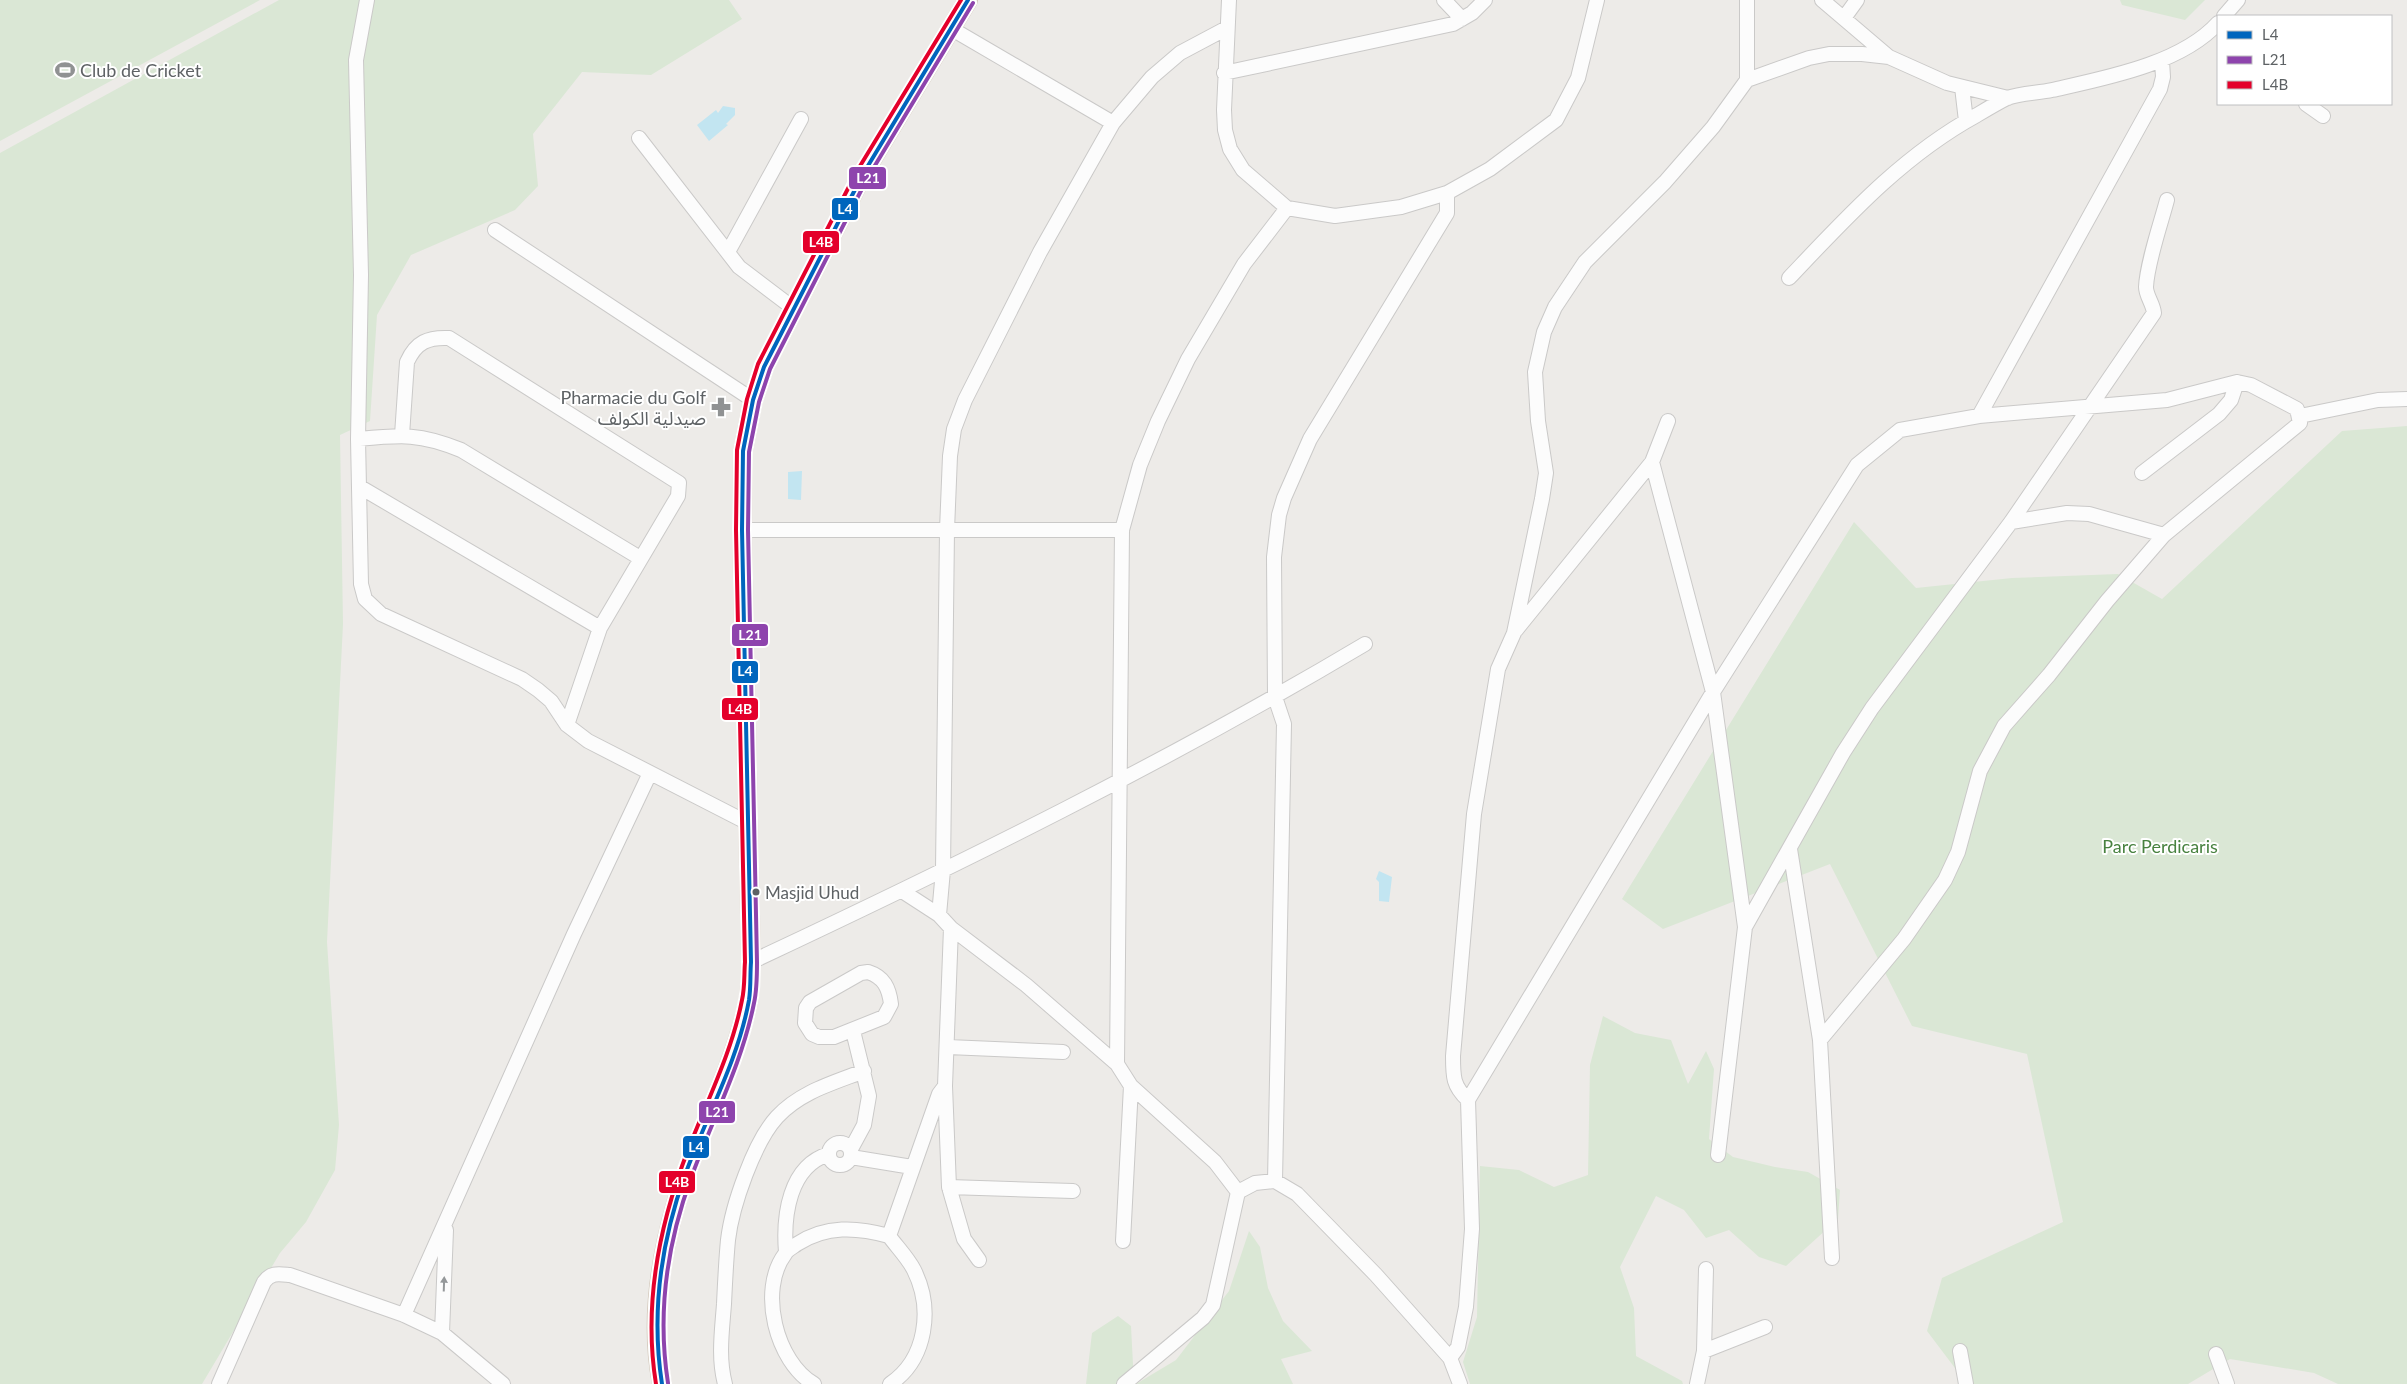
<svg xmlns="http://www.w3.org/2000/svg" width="2407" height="1384" font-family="Lato,'Noto Sans Arabic',sans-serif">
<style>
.green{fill:#dae7d5}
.water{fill:#c2e5f1}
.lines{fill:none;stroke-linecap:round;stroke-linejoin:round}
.minor-casing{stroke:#cac9c8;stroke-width:16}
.major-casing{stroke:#d2c7b9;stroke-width:20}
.minor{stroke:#fcfcfc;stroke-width:14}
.major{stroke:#f2efe9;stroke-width:18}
.bus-1-casing{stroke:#fff;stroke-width:8}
.bus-2-casing{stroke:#fff;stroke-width:8}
.bus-3-casing{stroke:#fff;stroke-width:8}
.bus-1{stroke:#0065bd;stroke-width:4}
.bus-2{stroke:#8e44ad;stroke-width:4}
.bus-3{stroke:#e4002b;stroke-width:4}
.oneway{fill:#95989a}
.bus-dot{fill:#5e6265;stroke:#fff;stroke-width:2}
.labels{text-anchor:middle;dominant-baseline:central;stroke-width:4;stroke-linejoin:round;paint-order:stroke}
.bus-label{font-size:17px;fill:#5e6265;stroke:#fff;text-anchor:start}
.poi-label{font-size:18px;fill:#5e6265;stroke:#fff;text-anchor:start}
.park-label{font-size:18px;fill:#488240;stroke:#fff}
.line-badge{stroke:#fff;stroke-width:2}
.badge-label{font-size:14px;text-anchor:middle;font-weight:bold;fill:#fff}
</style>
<rect width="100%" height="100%" fill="#edebe8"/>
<path class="green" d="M0,0H260L0,141Z
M279,0H729L742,19L651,75L582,72L533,134L538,186L515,210L411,255L377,315L370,421L340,435L343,624L327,942L339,1125L335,1170L306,1222L280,1253L202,1384H0V153Z
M2120,0H2205L2185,20L2122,5Z
M2407,426V1384H2338L2314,1373L2230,1359L2188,1384H1967L1927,1331L1942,1278L2063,1222L2027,1054L1912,1026L1830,864L1663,929L1622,899L1854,522L1916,588L2012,578L2118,574L2162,599L2342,431Z
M1603,1016L1635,1033L1671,1040L1688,1084L1706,1051L1714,1069L1709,1139L1733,1157L1775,1167L1808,1172L1840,1190L1838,1219L1786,1266L1759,1257L1729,1230L1706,1238L1684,1210L1656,1196L1620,1267L1634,1308L1636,1356L1682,1381L1683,1384H1470L1463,1362L1477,1317L1480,1166L1519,1170L1554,1187L1588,1175L1590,1065Z
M1249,1231L1260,1247L1268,1288L1283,1321L1312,1351L1281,1359L1293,1384H1136L1176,1360L1229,1291Z
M1118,1316L1131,1326L1134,1384H1086L1092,1333Z"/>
<path class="water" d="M723,106L735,108V115L726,124L728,125L709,141L697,125L716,110L718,113Z
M802,471L801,500L788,499V472Z
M1379,871L1392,877L1389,902L1379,901V882L1376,879Z"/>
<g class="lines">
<defs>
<path id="minor" d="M367,0L356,60L361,275L358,439L361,584L365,599L381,614L522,679L538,690L551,701L567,725L588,741L748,823
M1229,0L1224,110L1225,130L1230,149L1243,170L1287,208L1335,216L1401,207L1447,193L1490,169L1556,120L1578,78L1597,0
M1444,0L1462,19
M1747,0V80
M1822,0L1889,57L1947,83L2008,98
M2224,16L2238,0
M1844,18L1857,0
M952,29L1113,123
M1224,73L1453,24L1472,13L1485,0
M1962,87L1966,121
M2306,104L2323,116
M639,138L739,267L793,308
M495,230L753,400
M728,252L801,119
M1789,278C1847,217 1902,156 1977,115C1987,109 1997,103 2007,98C2021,93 2038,93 2052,90C2105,78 2181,64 2218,23
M1979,416L2160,89L2163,77L2162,61
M2300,416L2378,400L2407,399
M402,435L407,362C416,342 428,337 449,338L679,483L678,496L600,628L567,725
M358,439C401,435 420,433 461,450L640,558
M1652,462L1713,692L1745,927L1718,1155
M2142,473L2219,414L2231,400L2237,382
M360,487L600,628
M2011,522L2067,513L2089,514L2164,535
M742,530H1122
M1516,630L1652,462L1668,421
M1790,849L1820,1040L1832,1258
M902,891L939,915L951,928L1026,985L1117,1064L1131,1086L1215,1162L1238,1192L1213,1305L1203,1318L1124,1384
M939,915L943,870L947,530L950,456L954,429L965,400L1040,252L1113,123L1152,77L1180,53L1227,28
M1745,927L1843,753L1872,708L2011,522L2154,313C2153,303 2146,296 2146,287C2147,263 2161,223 2167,200
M951,928L945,1086L949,1187L964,1239L979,1260
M751,962C960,864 1167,762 1365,644
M868,972C884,977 889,988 891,1004L884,1017L834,1037H819L812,1034L805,1023L806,1008L810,1002L861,973Z
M948,1047L1063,1052
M1117,1064L1122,530L1140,465L1158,421L1188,359L1244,264L1287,208
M1468,1100C1453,1086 1453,1077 1453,1056L1474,814L1498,669L1514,633L1542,499L1546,473L1538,421L1535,372L1544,332L1555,307L1585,262L1665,182L1713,127L1747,80L1809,58L1829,54H1862L1889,57
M829 1154a11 11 0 1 1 22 0a11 11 0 1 1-22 0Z
M851,1149L864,1125L869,1096L853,1031
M851,1157L912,1167
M1275,1181L1284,724L1275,697L1274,557L1279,515L1284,498L1310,439L1447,213V193
M949,1187L1073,1191
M1238,1192L1255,1183L1275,1181L1297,1194L1376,1275L1450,1358L1460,1384
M889,1236L939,1094L945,1086
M1123,1241L1131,1086
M786,1252C783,1216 789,1166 829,1154
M404,1315L574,934L650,773
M442,1333L446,1230
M1704,1351L1765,1327
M1960,1351L1966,1384
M2216,1354L2227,1384
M1450,1358L1458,1347L1466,1307L1472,1229L1468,1100L1713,692L1857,465L1900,430L1979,416L2167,400L2237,382L2251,385L2297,409L2300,423L2164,535L2107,601L2049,675L2004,726L1980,771L1958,852L1945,880L1904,939L1820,1040
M219,1384L264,1282C271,1272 279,1274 290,1275L404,1315L442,1333L503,1384
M725,1384C718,1358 722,1331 724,1304C725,1283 726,1261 728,1240C732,1206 754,1142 777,1117C800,1092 833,1083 864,1071
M814,1384C776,1362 758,1290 785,1254C787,1250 793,1247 797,1244C826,1225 857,1227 889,1236C897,1247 908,1258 914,1270C933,1308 927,1359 890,1384
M1697,1384L1704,1351L1706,1269"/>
<path id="major" d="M662,1384C650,1324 660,1258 677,1200C697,1135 731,1074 747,1007C751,993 750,976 751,962L742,530L743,451L753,400L764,367L863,174L968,0"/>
</defs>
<use href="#minor" class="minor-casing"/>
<use href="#major" class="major-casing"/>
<use href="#minor" class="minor"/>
<use href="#major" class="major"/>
<defs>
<path id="bus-1" d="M662,1384C651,1313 661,1242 685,1175C706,1117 738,1061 749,1000C751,987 750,975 751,962L742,530L743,451L753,400L764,367L863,174L968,0"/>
<path id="bus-2" d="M668,1383C657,1313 667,1244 691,1178C712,1120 742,1064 754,1003C757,990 757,976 757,962L748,530L749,452L759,402L770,369L868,177L973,3"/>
<path id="bus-3" d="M656,1384C643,1304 659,1225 688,1150C707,1101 732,1052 742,1000C745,987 744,974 745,962L736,530L737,450L747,399L758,364L857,171L961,0"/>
</defs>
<use href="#bus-1" class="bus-1-casing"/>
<use href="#bus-2" class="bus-2-casing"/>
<use href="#bus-3" class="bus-3-casing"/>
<use href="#bus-1" class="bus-1"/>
<use href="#bus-2" class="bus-2"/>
<use href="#bus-3" class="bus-3"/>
</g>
<defs><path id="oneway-solid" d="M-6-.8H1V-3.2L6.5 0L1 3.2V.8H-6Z" transform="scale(1.25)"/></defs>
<use class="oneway" href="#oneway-solid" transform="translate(444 1284) rotate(-88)"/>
<defs>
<symbol id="stadium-bare" viewBox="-9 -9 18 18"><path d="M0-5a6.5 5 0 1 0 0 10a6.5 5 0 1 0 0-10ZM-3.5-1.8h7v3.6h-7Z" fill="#909293" stroke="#fff" stroke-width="2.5" paint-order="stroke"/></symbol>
<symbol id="pharmacy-bare" viewBox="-9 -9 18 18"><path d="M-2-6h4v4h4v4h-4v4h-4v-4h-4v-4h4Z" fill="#909293" stroke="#fff" stroke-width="2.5" paint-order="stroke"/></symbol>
</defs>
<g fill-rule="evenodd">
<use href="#stadium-bare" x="51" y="56" width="28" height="28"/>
<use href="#pharmacy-bare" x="707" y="393" width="28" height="28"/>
</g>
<circle class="bus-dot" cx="756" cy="892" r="4.5"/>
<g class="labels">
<g class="bus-label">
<text x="765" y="892">Masjid Uhud</text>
</g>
<g class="poi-label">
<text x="80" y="70">Club de Cricket</text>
<text x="706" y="397" text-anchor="end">Pharmacie du Golf<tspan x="706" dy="21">صيدلية الكولف</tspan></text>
</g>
<g class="park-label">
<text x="2160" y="846">Parc Perdicaris</text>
</g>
</g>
<g class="line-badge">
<rect x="848" y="166" width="39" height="24" rx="5" fill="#8e44ad"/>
<rect x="831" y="197" width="28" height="24" rx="5" fill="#0065bd"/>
<rect x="802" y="230" width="38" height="24" rx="5" fill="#e4002b"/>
<rect x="731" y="623" width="38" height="24" rx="5" fill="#8e44ad"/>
<rect x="731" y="660" width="28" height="24" rx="5" fill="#0065bd"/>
<rect x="721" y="697" width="38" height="24" rx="5" fill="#e4002b"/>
<rect x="698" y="1100" width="38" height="24" rx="5" fill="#8e44ad"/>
<rect x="682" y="1135" width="28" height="24" rx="5" fill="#0065bd"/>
<rect x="658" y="1170" width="38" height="24" rx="5" fill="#e4002b"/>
</g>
<g class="badge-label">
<text x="868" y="183">L21</text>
<text x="845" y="214">L4</text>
<text x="821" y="247">L4B</text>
<text x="750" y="640">L21</text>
<text x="745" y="676">L4</text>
<text x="740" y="714">L4B</text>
<text x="717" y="1117">L21</text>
<text x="696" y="1152">L4</text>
<text x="677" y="1187">L4B</text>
</g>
<rect x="2217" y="15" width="175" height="90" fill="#ffffff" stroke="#bfc0c1"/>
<rect x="2227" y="31" width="25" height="8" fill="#0065bd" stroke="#bfc0c1"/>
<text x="2262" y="40" font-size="15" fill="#5e6265">L4</text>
<rect x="2227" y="56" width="25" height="8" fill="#8e44ad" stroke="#bfc0c1"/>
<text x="2262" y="65" font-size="15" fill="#5e6265">L21</text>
<rect x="2227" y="81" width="25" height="8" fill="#e4002b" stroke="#bfc0c1"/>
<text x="2262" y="90" font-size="15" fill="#5e6265">L4B</text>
</svg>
